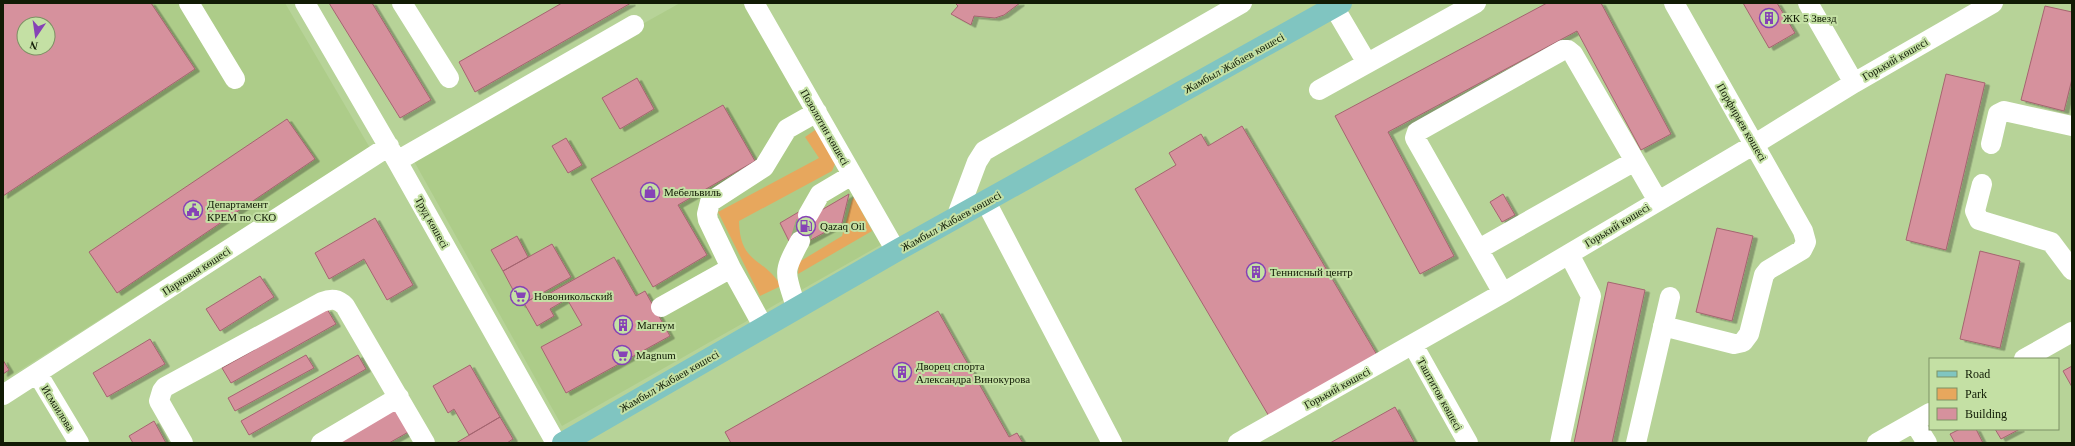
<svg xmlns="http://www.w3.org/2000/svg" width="2075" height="446" font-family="'Times New Roman',serif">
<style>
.built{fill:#adcc89;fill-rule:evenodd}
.green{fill:#e7a75d}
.building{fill:#d6919d;stroke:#a56470;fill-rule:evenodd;filter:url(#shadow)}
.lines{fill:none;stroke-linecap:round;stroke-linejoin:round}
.minor-tunnel{stroke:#96ae7b;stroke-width:20;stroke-dasharray:20 10;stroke-linecap:butt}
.minor{stroke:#fff;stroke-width:20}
.major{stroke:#80c5c1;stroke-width:22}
.labels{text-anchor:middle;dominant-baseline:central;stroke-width:4;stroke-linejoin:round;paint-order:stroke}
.poi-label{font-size:11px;fill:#111b05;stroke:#c4e0a4;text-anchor:start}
.street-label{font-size:11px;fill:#111b05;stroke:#c4e0a4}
</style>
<defs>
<filter id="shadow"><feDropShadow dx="4.5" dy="2.5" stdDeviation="0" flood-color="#0004"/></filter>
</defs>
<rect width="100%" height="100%" fill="#b7d398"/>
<path class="built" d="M3,3H285L370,148L3,381ZM24,24H48V48H24Z
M680,3H744L884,243L562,426L410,154Z"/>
<path class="green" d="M818,128L837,159L832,171L739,221C740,265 763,256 781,286L760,296L718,212L819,158L805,137Z
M854,197L872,231L798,274L799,262L842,236L852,200Z"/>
<path class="building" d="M3,3H151L195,69L3,196ZM24,24H48V48H24Z
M329,3H372L431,100L400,118Z
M562,3H631L475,92L459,62Z
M955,3H1020L1004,15L995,18L974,16L971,25L951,14L958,6Z
M1547,3H1601L1671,134L1641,150L1577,31L1388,132L1454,256L1420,274L1335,116Z
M1743,3H1777L1795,33L1769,48Z
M2045,6L2072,12V79L2064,111L2021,100Z
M1946,74L1985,83L1946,250L1906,240Z
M637,78L654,109L620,129L602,98Z
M723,105L755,161L678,205L707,255L653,287L591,179Z
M287,119L315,159L117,293L89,252Z
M1242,126L1377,355L1270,418L1135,189L1176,165L1169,153L1201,134L1208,146Z
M566,138L582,165L568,173L552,146Z
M849,194L842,223L805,243L813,215Z
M1503,194L1515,215L1502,222L1490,202Z
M802,210L796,235L789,241L780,223Z
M801,216L811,219L807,238L796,235Z
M375,218L413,285L387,300L364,259L329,279L315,253Z
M1717,228L1753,236L1732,321L1696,312Z
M517,236L528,257L503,271L491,250Z
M552,244L571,277L521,305L503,271Z
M1980,251L2020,261L2000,348L1960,339Z
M614,257L636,296L645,291L670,336L566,393L541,347L582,325L567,299L550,309L554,316L537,326L524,303L541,294L543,297Z
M260,276L274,297L220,331L206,309Z
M1608,282L1645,290L1612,443H1574Z
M327,309L336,324L231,383L222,368Z
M938,311L1009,437L1017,433L1023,443H731L725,432Z
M150,339L165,364L107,397L93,373Z
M306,355L314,368L235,411L228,398Z
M358,355L366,369L249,435L241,421Z
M3,360L9,370L3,374Z
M470,365L500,417L469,435L454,409L448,413L433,386Z
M2072,366V387L2063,371Z
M398,406L412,430L389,443H339Z
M1395,407L1414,442L1330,443Z
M500,417L513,439L507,443H456Z
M154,421L166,443H133L129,436Z
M1960,429H1976L1983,443H1955L1950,434Z
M1995,429H2020L2001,439Z"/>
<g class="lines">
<path class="minor-tunnel" d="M800,241L808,215"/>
<path class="minor" d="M189,3L235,79
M305,3L397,161L556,443
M402,3L449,78
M754,3L896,251
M1808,3L1854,83
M1334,7L1367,63
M1319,90L1476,3
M1991,144L1998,114L2004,111L2072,126
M397,161L634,25
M1982,184L1975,211L1979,220L2051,242L2072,270
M986,202L1112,443
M808,215L820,194L852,175
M956,218L977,162L984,151L1242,3
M1479,249L1633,162
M731,268L763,326
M1503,293L1415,138L1417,132L1563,50H1568L1573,54L1658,201
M661,307L731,268L708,220L707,214L710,202L764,167L787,129L817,112
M796,307C785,271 782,274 800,241
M1663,326L1734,344L1743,342L1749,334L1764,275L1768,270L1802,250L1806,242L1803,231L1674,3
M1413,345L1468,443
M2024,359L2072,332
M37,373L79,443
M3,395L389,146
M1914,422L1927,443
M183,443L159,401L162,391L165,387L322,302C332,298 338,299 345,306L425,443
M321,443L399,397
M1238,443L1503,293L1755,144L1854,83L1993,3
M1560,443L1591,296L1569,254
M1636,443L1670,297
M1877,443L1930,413"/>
<path class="major" d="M563,443L896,251L1341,3"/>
</g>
<defs>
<symbol id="building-ring" viewBox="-11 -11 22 22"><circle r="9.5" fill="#c4e0a4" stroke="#8642b6" stroke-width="1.5"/><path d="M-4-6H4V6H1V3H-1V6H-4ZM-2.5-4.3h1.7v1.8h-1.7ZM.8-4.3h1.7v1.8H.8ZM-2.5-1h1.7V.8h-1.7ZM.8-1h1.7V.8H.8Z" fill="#8642b6"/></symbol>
<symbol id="shop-ring" viewBox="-11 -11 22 22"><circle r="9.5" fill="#c4e0a4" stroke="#8642b6" stroke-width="1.5"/><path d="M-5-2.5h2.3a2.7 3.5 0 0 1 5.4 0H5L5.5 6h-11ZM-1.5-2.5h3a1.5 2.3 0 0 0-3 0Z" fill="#8642b6"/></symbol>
<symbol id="civic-ring" viewBox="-11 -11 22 22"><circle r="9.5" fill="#c4e0a4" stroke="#8642b6" stroke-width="1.5"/><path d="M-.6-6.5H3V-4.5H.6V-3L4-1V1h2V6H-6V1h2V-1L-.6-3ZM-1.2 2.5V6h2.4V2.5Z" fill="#8642b6"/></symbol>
<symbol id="fuel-ring" viewBox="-11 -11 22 22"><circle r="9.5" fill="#c4e0a4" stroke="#8642b6" stroke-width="1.5"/><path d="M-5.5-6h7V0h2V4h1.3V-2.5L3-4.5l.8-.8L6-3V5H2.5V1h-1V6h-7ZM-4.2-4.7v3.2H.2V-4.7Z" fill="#8642b6"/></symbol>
<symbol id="supermarket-ring" viewBox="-11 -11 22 22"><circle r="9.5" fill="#c4e0a4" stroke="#8642b6" stroke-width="1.5"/><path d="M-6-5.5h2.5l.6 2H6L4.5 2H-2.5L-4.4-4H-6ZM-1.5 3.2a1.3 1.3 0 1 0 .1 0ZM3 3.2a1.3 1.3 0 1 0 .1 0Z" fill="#8642b6"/></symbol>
</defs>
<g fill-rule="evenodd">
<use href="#building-ring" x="1758" y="7" width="22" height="22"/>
<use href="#shop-ring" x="639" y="181" width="22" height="22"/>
<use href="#civic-ring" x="182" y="199" width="22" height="22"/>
<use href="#fuel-ring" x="795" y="215" width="22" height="22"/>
<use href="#building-ring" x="1245" y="261" width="22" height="22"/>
<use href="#supermarket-ring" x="509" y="285" width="22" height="22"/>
<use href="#building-ring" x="612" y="314" width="22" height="22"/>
<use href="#supermarket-ring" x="611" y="344" width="22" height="22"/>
<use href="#building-ring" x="891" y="361" width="22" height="22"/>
</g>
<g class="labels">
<g class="poi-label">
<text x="1783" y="18">ЖК 5 Звезд</text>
<text x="664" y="192">Мебельвиль</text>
<text x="207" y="204">Департамент<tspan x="207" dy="13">КРЕМ по СКО</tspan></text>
<text x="820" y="226">Qazaq Oil</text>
<text x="1270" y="272">Теннисный центр</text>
<text x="534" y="296">Новоникольский</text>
<text x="637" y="325">Магнум</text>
<text x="636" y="355">Magnum</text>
<text x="916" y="366">Дворец спорта<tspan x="916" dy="13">Александра Винокурова</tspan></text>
</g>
<g class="street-label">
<text transform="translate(1895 59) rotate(-30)">Горький көшесі</text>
<text transform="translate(1234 63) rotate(-29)">Жамбыл Жабаев көшесі</text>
<text transform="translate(1742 122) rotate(60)">Порфирьев көшесі</text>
<text transform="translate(825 127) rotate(60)">Позолотин көшесі</text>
<text transform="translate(951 221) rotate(-29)">Жамбыл Жабаев көшесі</text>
<text transform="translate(432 222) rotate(61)">Труд көшесі</text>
<text transform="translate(1617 225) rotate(-31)">Горький көшесі</text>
<text transform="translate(196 271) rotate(-33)">Парковая көшесі</text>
<text transform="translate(669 381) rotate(-30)">Жамбыл Жабаев көшесі</text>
<text transform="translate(1337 388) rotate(-29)">Горький көшесі</text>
<text transform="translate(1440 394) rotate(61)">Таштитов көшесі</text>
<text transform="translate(58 408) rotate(58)">Исмаилова</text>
</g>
</g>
<rect width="2075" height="446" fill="none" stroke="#111b05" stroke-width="8"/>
<rect x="1929" y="358" width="130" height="72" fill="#c4e0a4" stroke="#7c9164"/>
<rect x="1937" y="371" width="20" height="6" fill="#80c5c1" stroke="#7c9164"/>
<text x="1965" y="378" font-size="12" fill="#111b05">Road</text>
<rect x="1937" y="388" width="20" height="12" fill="#e7a75d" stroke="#7c9164"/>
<text x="1965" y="398" font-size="12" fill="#111b05">Park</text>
<rect x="1937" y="408" width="20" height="12" fill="#d6919d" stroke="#7c9164"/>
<text x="1965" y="418" font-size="12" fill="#111b05">Building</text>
<g transform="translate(36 36) rotate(193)"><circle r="19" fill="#c4e0a4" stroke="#7c9164"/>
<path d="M0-3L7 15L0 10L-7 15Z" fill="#8642b6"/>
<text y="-6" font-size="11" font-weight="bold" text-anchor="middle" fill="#111b05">N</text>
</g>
</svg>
